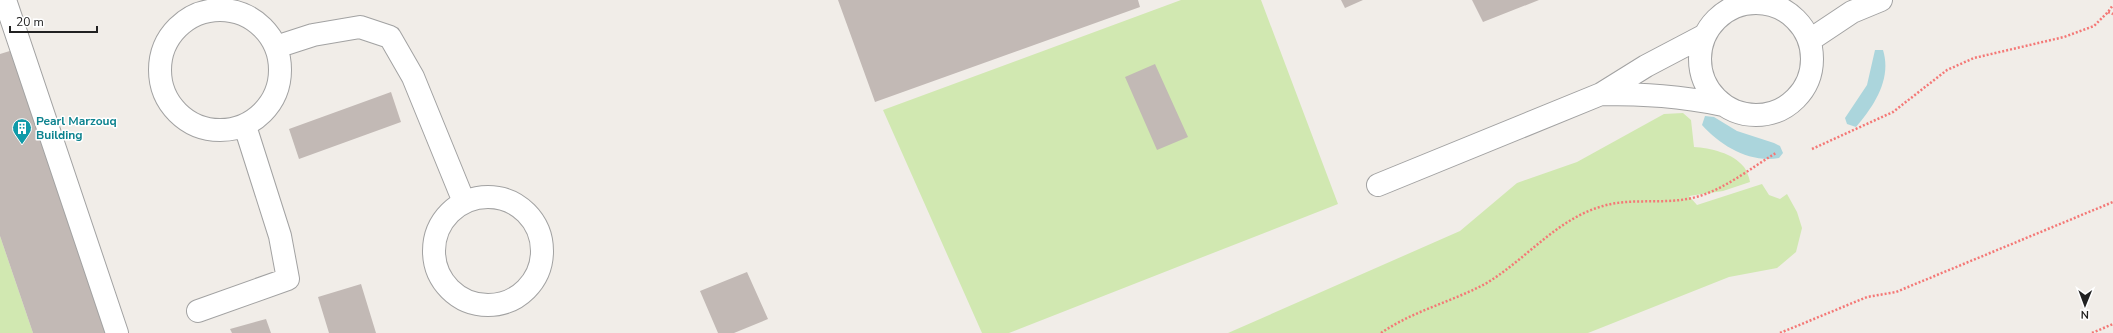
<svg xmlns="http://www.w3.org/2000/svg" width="2113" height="333" font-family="'Nunito Sans',sans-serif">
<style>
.grass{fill:#d1e8b1}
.water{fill:#abd5dc}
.building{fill:#c2b9b5}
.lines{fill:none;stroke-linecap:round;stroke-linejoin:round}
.minor-casing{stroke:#a2a2a2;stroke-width:24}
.path{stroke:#f47876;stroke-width:2.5;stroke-dasharray:2 2;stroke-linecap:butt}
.minor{stroke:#fff;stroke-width:22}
.labels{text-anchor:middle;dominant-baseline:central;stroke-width:3;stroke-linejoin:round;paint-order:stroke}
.culture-label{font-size:12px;font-weight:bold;fill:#0d838f;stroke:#fff;text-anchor:start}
</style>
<rect width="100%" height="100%" fill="#f1ede8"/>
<path class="grass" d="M1181,0H1261L1338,204L1009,333H982L883,110Z
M1683,113L1691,120L1694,147C1710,148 1733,153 1744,167C1747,171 1749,177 1750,182L1723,191L1689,196L1697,205L1762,184L1769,195L1780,199L1787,194L1797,212L1802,228L1796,252L1777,268L1729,277L1588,333H1228L1460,231L1517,183L1577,162L1664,114Z
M0,236L33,333H0Z"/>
<path class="water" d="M1875,50H1883C1892,79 1874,106 1856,127L1847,124L1845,118L1867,85Z
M1705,116L1714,117L1737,131L1774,143L1780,146L1783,153L1779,158C1749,163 1721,146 1702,125Z"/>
<path class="building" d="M838,0H1138L1140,7L875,102Z
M1341,0H1363L1345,8Z
M1472,0H1539L1483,22Z
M13,50L108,333H33L0,236V54Z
M1155,64L1188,137L1157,150L1125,77Z
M391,92L401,122L299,159L289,129Z
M747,272L768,319L734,333H718L700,291Z
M361,284L376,333H329L318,297Z
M266,319L271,333H232L230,329Z"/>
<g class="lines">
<defs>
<path id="minor" d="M5,0L117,333
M1700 59a56 56 0 1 1 112 0a56 56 0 1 1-112 0Z
M160 70a60 60 0 1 1 120 0a60 60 0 1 1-120 0Z
M1810,40L1852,12L1881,0
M276,47L313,35L360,27L390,37L413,77L464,202
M1601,94C1645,94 1680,96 1723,105
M1378,185L1601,94L1646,66L1705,35
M434 251a54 54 0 1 1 108 0a54 54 0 1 1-108 0Z
M198,311L288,279L280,236L245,126"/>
</defs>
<use href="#minor" class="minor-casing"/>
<path class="path" d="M2108,12L2113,14
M1812,149L1893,112L1947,70L1974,58L2064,37L2094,26L2108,12L2113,5
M1381,333C1413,311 1451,302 1485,284C1526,260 1556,219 1603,206C1630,198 1659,204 1687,199C1719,194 1749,169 1776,153
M1780,333L1867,297L1896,292L2113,202
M2092,333L2113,324"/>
<use href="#minor" class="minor"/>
</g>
<defs>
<symbol id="building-pin" viewBox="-11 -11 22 30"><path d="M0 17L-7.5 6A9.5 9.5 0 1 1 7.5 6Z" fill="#0f9aa8" stroke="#fff"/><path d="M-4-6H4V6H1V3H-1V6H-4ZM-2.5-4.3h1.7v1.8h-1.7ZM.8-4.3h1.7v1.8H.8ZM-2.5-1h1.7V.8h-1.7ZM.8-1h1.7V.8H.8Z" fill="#fff"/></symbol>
</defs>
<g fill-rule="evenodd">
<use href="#building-pin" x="11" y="117" width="22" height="30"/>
</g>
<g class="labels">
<g class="culture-label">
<text x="36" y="121">Pearl Marzouq<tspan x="36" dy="14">Building</tspan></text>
</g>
</g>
<g transform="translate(2085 305) rotate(181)" stroke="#ffffff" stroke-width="3" paint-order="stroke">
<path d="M0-3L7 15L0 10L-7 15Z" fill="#212121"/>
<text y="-6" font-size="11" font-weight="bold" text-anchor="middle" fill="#212121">N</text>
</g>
<path d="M10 26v6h87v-6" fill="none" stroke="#212121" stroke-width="2"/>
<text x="16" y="26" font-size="12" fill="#212121" stroke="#ffffff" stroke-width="3" paint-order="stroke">20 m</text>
</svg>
